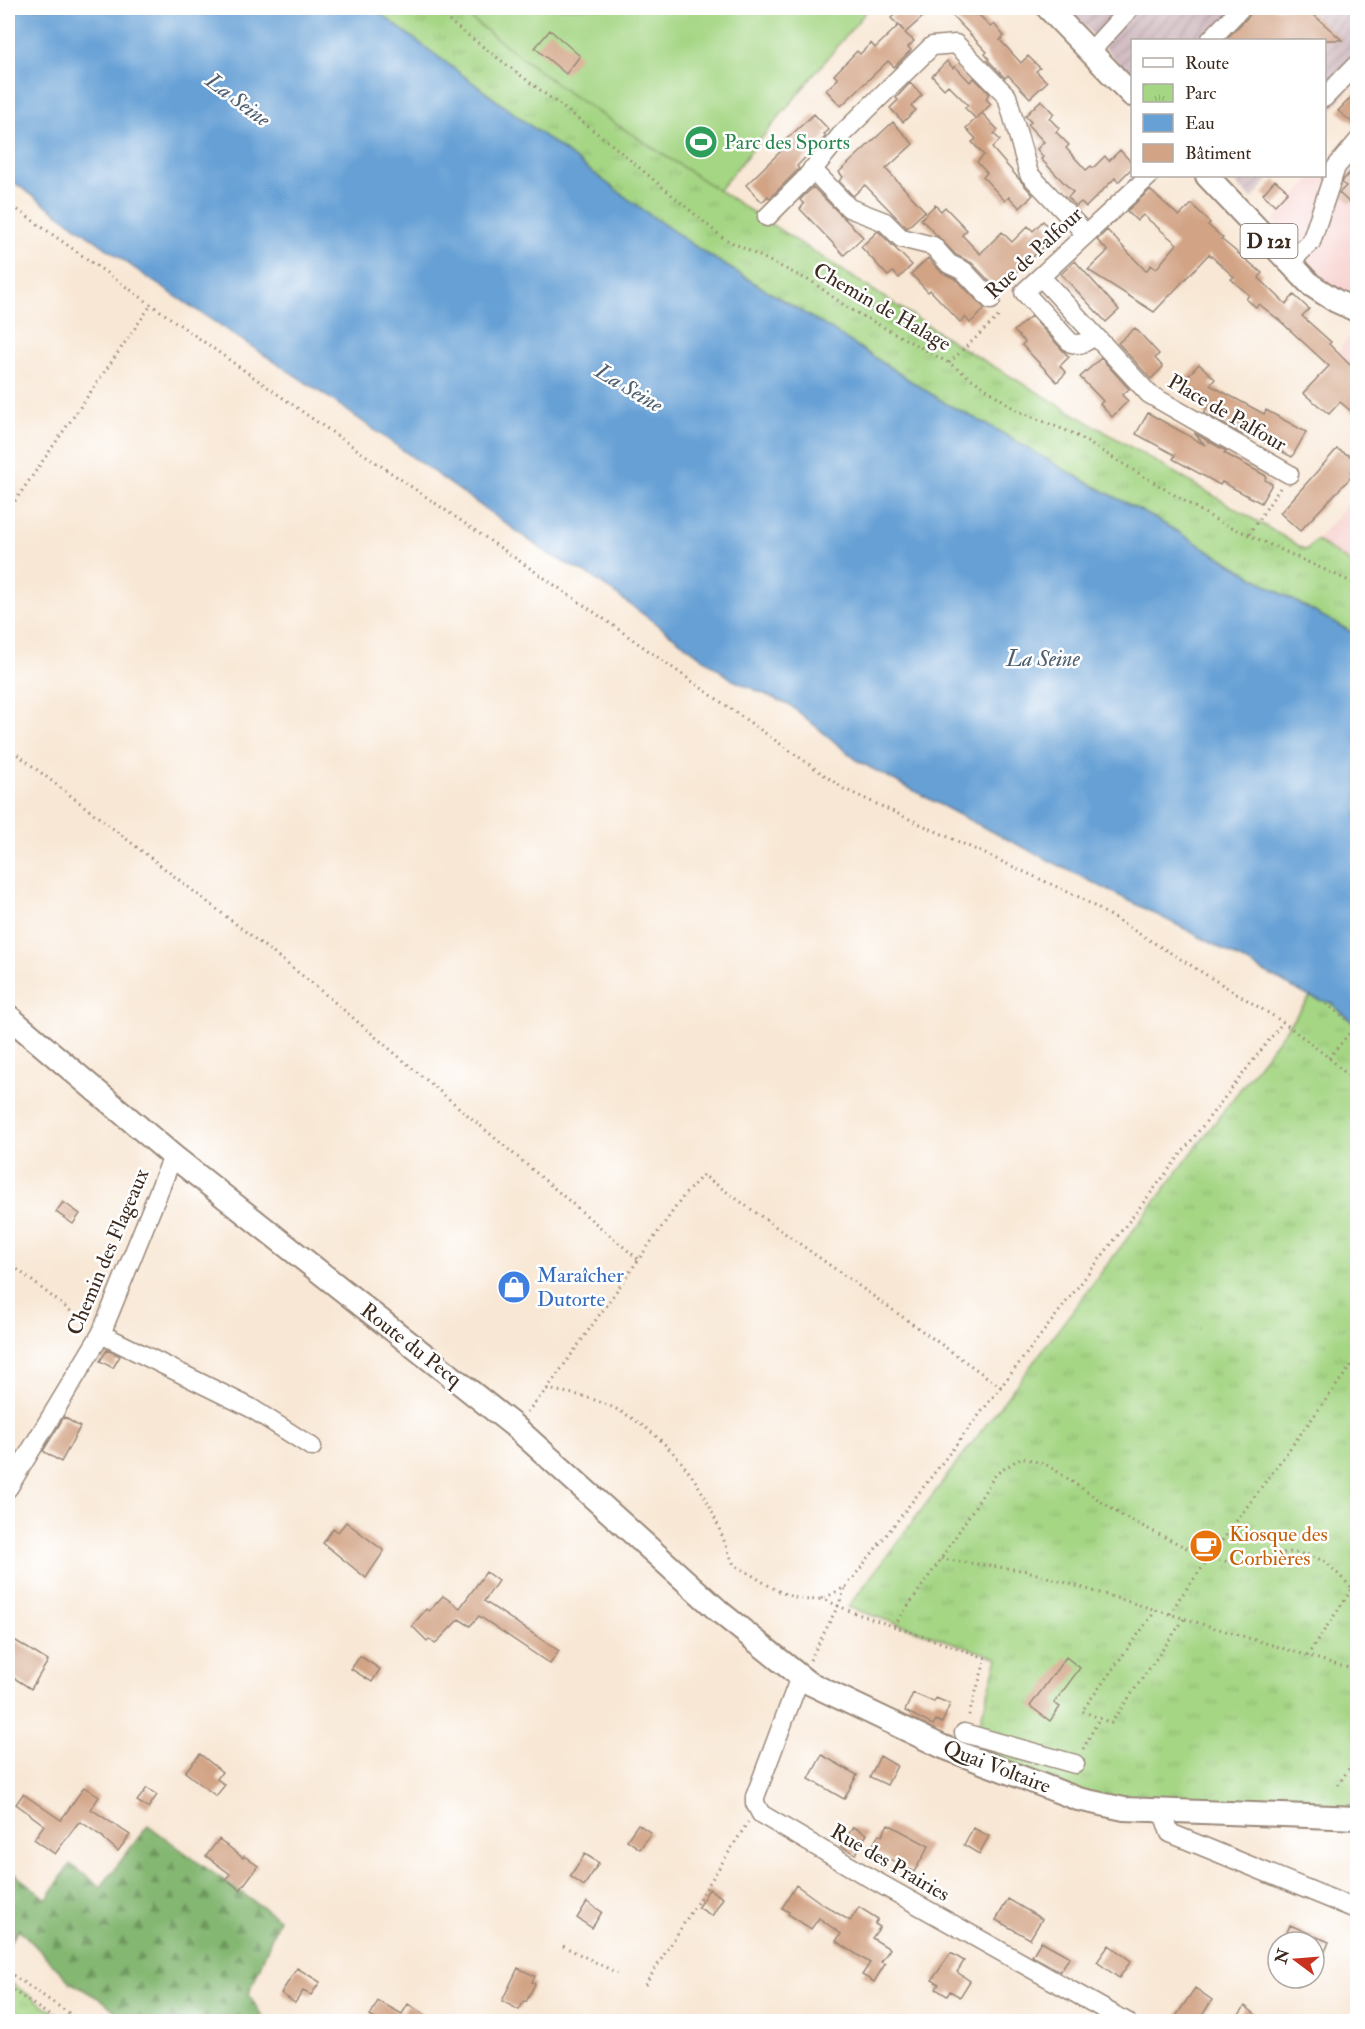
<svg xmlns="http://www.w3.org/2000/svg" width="1365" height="2029" font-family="'IM FELL Double Pica',serif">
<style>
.built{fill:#f7d0cd}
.industrial{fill:url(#industrial-furrows)}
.grass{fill:#a5d684;stroke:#708051;stroke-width:1.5}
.forest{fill:url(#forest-firs);stroke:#607048;stroke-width:1.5}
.park{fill:url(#park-tufts);stroke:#708051;stroke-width:1.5}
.water{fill:#66a0d5;stroke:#50657a;stroke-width:1.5}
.building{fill:#d2a384}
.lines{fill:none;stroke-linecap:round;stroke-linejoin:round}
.minor-casing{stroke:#9a8879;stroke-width:21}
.major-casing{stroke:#9a8879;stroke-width:26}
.path{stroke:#9a8879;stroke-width:3;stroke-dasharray:1.5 4.5;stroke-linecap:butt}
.minor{stroke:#fff;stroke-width:18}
.major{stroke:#fff;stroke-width:22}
.labels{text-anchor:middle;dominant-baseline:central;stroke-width:5;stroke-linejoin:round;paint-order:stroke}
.shield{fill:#fff;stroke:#766a62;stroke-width:1.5}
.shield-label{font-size:20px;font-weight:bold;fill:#3b2a1e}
.leisure-label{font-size:21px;fill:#27864d;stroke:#fff;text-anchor:start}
.street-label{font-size:21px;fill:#3b2a1e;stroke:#fff}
.shop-label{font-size:21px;fill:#366cbe;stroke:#fff;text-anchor:start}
.food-label{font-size:21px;fill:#c56008;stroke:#fff;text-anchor:start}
.water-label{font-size:22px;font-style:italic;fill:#4e5f70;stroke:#fff}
</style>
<defs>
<pattern id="industrial-furrows" width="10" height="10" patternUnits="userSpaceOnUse" patternTransform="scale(1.5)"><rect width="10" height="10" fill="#d2bec3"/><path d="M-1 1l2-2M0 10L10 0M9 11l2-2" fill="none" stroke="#b5a3a7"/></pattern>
<pattern id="forest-firs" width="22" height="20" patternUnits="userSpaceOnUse" patternTransform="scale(1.5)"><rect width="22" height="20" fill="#84b772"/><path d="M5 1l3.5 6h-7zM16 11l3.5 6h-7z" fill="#6d955d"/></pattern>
<pattern id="park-tufts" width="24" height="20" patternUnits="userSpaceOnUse" patternTransform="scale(1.5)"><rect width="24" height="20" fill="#a5d684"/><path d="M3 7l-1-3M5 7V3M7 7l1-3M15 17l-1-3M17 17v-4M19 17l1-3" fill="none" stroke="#8fb872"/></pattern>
</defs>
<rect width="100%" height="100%" fill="#fff"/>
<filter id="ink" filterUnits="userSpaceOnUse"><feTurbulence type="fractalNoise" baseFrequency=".0167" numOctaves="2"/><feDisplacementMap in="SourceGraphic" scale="12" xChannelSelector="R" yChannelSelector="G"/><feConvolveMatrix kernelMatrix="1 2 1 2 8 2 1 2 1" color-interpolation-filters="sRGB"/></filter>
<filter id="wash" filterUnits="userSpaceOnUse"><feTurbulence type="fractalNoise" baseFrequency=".008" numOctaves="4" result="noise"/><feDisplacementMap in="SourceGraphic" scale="24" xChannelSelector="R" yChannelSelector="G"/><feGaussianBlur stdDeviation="1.35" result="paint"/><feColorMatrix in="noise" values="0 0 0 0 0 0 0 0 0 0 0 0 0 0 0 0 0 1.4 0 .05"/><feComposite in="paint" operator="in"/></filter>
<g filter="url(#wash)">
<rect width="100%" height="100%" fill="#f8e7d4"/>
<path class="built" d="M1357,126V319L1273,221L1314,176H1324L1325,163Z
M1357,323V390L1329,367Z
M1357,494V567L1316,540Z"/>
<path class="industrial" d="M1068,8H1357V79L1325,117L1324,40H1132V78Z
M1228,176H1272L1252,199Z"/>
<path class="grass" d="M457,8H869L718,191L568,93Z"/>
<path class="forest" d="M148,1825L196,1861L279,1919L249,1994L262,2017L274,2021H126L105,2002L70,1982L19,1929L8,1945V1869L47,1899L70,1864L101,1887Z"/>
<path class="park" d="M373,8H457L568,93L964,349L1306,550L1316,540L1357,567V635L1282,594L1156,519L1070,473L992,427L945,403L832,330L702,251L643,210Z
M1310,997L1331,1003L1358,1026L1357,1812L1124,1809L970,1757L998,1658L848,1607Z
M8,1981L67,2021H8Z"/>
<path class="water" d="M8,8H373L643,210L702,251L832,330L945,403L992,427L1070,473L1156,519L1282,594L1357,635V1026L1331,1003L1310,997L1187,930L967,819L858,761L791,706L733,680L591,576L550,555L328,397L151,280L8,178Z"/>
<g id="blocks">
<path class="building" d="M902,8H933L905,33L914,41L908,47L911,50L894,67L888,61L841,106L826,90L838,79L834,75L857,51L860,54L871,43L875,48L899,25L904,31L891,18Z
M945,8H972L991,27L994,24L1004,36L1000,40L1021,63L1028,56L1040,68L1036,71L1047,82L1030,98L1008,75L1005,78L988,60L989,59L985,54L987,52Z
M1253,8H1306L1342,40H1225L1249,16Z
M550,30L580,56L566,74L535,48Z
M947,61L953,68L955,66L970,82L974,78L989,93L986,99L991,104L976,119L965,108L968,105L948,85L944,89L932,76Z
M910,83L922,95L911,106L916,110L903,122L890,108L898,100L896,98Z
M1358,90V127L1338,111Z
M1041,100L1054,114L1049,118L1059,128L1056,132L1069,145L1066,148L1086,170L1091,166L1093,168L1105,156L1109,161L1120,150L1132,163V168L1118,182L1115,178L1086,207L1081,202L1076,206L1068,197L1073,192L1041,159L1043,157L1037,149L1044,142L1028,125L1031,122L1025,116Z
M982,113L998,130L994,134L1000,140L992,148L1033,195L1020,208L1009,197L1005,201L983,177L987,173L977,162L984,155L972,142L976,139L966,128Z
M814,114L829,130L824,134L826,136L797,166L799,169L770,198L768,196L762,202L746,185L782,150L779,146Z
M893,122L913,144L886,169L925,211L907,228L865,185L853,196L839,181L843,177L839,172Z
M1358,164V196L1350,203L1339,193L1346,186L1342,183L1344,179Z
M1275,180L1288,191L1275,205L1263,194Z
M813,187L863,237L844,255L800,209L804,204L800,200Z
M1150,190L1179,216L1192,204L1210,223L1208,225L1223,238L1221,239L1262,273L1259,278L1286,304L1294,295L1309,309L1302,316L1331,342L1329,344L1350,365L1358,357V417L1340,402L1329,414L1303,393L1329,366L1279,320L1259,304L1256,307L1246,299L1249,295L1231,279L1234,277L1209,254L1154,312L1088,270L1108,251L1097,240L1107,230L1146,271L1151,265L1156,269L1177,244L1143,215L1137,221L1127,211Z
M935,205L941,211L945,207L967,230L962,235L980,254L1002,232L1012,242L1028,226L1033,231L1043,221L1057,235L997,289L972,263L956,255L921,219Z
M878,231L912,265L899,278L893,272L888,276L861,247Z
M928,258L941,272L957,280L985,309L970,323L965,317L960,322L930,290L928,292L911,274Z
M1075,261L1119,310L1106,322L1061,274Z
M1031,316L1069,357L1060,366L1066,373L1057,382L1022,345L1025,342L1014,331Z
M1135,328L1159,354L1155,358L1163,367L1151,379L1118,343Z
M1101,358L1129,389L1122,395L1128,401L1112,417L1100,404L1103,401L1080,377Z
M1199,364L1215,379L1210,385L1264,414L1266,410L1306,432L1292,457L1245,432L1243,435L1204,413L1207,407L1181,383Z
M1148,413L1205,445L1194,433L1226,451L1224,453L1266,476L1265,480L1272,484L1261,503L1222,482L1220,485L1173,459L1175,455L1136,434Z
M1337,449L1358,460V465L1351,472L1354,474L1300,531L1280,513Z
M63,1202L80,1214L73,1224L56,1212Z
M107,1350L120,1356L113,1368L100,1361Z
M64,1417L80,1427L61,1462L43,1451Z
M346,1522L384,1551L366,1578L323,1543L333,1528L338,1532Z
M486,1572L498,1581L484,1601L559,1651L550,1664L479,1616L470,1626L459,1619L435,1644L429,1639L427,1641L412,1626L426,1609L429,1611L443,1596L460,1608Z
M8,1636L48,1661L31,1689L8,1674Z
M360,1656L380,1669L372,1682L351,1669Z
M1066,1657L1080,1668L1054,1703L1060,1707L1050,1721L1030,1706Z
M913,1693L934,1702L936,1698L950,1704L942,1723L936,1720L933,1725L905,1711Z
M200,1754L222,1772L217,1779L225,1785L216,1796L185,1772Z
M822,1755L857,1775L844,1799L809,1779Z
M880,1756L897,1766L887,1785L870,1777Z
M84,1787L99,1797L91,1809L130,1835L118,1851L104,1839V1838L81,1822L78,1823L55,1854L34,1839L44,1825L16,1804L23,1794L61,1820Z
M147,1788L157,1795L148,1808L137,1801Z
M638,1824L651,1833L640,1849L627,1840Z
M888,1824L929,1846L914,1872L871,1849L879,1834L882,1836Z
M853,1827L867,1834L856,1854L841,1847Z
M973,1828L989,1836L979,1854L964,1845Z
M219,1839L243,1858L244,1856L258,1866L240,1890L226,1879L230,1874L206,1856Z
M585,1854L599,1863L584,1886L570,1876Z
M796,1885L821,1903L850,1921L859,1907L878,1919L875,1924L880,1927L872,1938L890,1949L881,1962L885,1964L874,1982L862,1975L870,1963L836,1941L841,1934L819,1918L811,1929L788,1914L789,1912L782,1908Z
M709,1889L723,1898L712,1916L698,1907Z
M1008,1899L1042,1919L1030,1939L996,1920Z
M587,1902L602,1912L592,1928L577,1918Z
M1290,1925L1329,1942L1314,1978V1942H1283Z
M1041,1941L1070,1957L1060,1971L1032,1956Z
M1109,1945L1131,1961L1119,1978L1097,1962Z
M951,1953L964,1961L957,1972L970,1981L960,1997L950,1991L947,1996L936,1989L939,1984L932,1980Z
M297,1968L320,1982L311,1995L303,1991L295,2003L281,1993Z
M518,1968L535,1976L532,1982L535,1984L526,2002L524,2001L519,2010L502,2001Z
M1195,1988L1212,2000L1198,2022H1172Z
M378,2001L402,2014L408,2004L435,2022H380L370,2016Z
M1245,2006L1265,2022H1234Z"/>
</g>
</g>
<g filter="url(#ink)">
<use href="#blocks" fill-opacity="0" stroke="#9a8879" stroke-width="1.5"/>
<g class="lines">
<defs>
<path id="minor" d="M1210,40L1241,8
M1091,51L1130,8
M1324,98L1358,63
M812,169L849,208L885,222L901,238L933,246L949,264L964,271L991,300
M767,217L804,180L841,135L932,46L956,44L1007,96L1029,174L1086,234
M1289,263L1311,242L1336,167L1358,141
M1041,277L1149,394L1289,474
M1094,336C1086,342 1081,346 1071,343L1024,292L1149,176
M101,1334L251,1408L312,1447
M8,1488L101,1334L173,1156
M800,1677L755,1797V1803L761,1814L870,1878L1127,2022
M964,1733L1075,1764
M1162,1810L1170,1833L1358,1910"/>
<path id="major" d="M1048,8L1132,95
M1207,176L1311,285L1336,301L1358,311
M8,1016L173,1156L513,1425L721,1613L807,1682L943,1747L1078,1799L1124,1809L1358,1818"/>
</defs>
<use href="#minor" class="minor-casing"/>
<use href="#major" class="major-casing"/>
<path class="path" d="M422,8L441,15L610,143L723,238L814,283L848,308L949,363L1018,411L1072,433L1216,520L1358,585
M8,203L307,415L601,617L844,789L1081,898L1283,1022L1329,1058L1358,1084
M949,363L999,316
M8,511L151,305
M1249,534L1280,488
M8,747L313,984L639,1260
M1326,1004L1358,1027
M1329,1058L1356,1025
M8,1262L87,1324
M547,1389C562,1392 578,1394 592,1399C641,1415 684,1456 707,1501C717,1522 725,1544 734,1565C761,1578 788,1605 820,1599C829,1597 838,1590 846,1587L1283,1022
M527,1412L547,1389L685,1194L703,1175L1001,1387
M941,1559L1027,1571L1358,1671
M821,1598L852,1612L986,1658L968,1718
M1156,1610L1082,1711L1111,1723L1184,1619
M1170,1614L1179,1599L1358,1356
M894,1626L941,1559L996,1474L1022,1457L1049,1466L1124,1517L1209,1559L1238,1563L1264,1556L1291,1552L1309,1555L1326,1562L1358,1594
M1307,1656L1352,1589
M810,1660L838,1606L845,1588
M1083,1749L1099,1719
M1338,1785L1358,1755
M563,1946L617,1973
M8,1972L82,2022
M645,1985L748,1822
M8,1987L59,2022
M8,2021L9,2022"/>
<use href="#minor" class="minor"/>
<use href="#major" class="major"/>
</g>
</g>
<defs>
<symbol id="stadium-disc" viewBox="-11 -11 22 22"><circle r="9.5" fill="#2e9e5b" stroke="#fff"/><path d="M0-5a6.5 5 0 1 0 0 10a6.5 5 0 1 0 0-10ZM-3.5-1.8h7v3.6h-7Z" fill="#fff"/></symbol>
<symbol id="shop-disc" viewBox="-11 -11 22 22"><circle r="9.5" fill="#3f7fe0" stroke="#fff"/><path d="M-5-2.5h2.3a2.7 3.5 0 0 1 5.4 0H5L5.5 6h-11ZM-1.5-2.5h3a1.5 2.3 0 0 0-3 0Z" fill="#fff"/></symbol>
<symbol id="cafe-disc" viewBox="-11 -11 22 22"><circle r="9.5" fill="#e8710a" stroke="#fff"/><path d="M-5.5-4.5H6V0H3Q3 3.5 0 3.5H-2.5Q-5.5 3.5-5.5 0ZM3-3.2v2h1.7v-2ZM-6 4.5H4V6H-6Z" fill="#fff"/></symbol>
</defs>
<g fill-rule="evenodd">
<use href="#stadium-disc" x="682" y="123" width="38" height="38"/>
<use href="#shop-disc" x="495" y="1268" width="38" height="38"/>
<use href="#cafe-disc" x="1187" y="1527" width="38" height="38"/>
</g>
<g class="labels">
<rect class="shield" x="1240.5" y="224" width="57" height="34" rx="4.5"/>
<g class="shield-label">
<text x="1269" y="241">D 121</text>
</g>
<g class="leisure-label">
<text x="724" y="142">Parc des Sports</text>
</g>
<g class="street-label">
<text transform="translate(1034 253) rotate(-43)">Rue de Palfour</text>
<text transform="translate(882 307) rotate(30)">Chemin de Halage</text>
<text transform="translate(1227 413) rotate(30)">Place de Palfour</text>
<text transform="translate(108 1252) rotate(-67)">Chemin des Flageaux</text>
<text transform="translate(411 1345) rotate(38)">Route du Pecq</text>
<text transform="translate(997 1767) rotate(21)">Quai Voltaire</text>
<text transform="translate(890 1863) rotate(30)">Rue des Prairies</text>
</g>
<g class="shop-label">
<text x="537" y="1275">Maraîcher<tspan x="537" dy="24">Dutorte</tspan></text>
</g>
<g class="food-label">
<text x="1229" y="1534">Kiosque des<tspan x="1229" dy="24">Corbières</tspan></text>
</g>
<g class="water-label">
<text transform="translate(238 100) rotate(37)">La Seine</text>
<text transform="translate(629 388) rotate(31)">La Seine</text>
<text x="1043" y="659">La Seine</text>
</g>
</g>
<rect width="1365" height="2029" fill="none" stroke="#fff" stroke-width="30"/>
<rect x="1131" y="39" width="195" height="138" fill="#ffffff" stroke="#b1aaa5" stroke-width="1.5"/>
<rect x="1143" y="58" width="30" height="9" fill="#ffffff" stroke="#b1aaa5" stroke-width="1.5"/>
<text x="1185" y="69" font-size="18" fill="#3b2a1e">Route</text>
<rect x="1143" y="84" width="30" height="18" fill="url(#park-tufts)" stroke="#b1aaa5" stroke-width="1.5"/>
<text x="1185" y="99" font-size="18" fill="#3b2a1e">Parc</text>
<rect x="1143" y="114" width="30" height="18" fill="#66a0d5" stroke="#b1aaa5" stroke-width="1.5"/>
<text x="1185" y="129" font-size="18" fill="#3b2a1e">Eau</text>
<rect x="1143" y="144" width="30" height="18" fill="#d2a384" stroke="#b1aaa5" stroke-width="1.5"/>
<text x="1185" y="159" font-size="18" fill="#3b2a1e">Bâtiment</text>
<g transform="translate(1296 1960) rotate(286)"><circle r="28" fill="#ffffff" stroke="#b1aaa5" stroke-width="1.5"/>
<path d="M0-4.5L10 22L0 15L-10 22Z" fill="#c8321e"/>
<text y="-9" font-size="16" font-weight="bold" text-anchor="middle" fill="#3b2a1e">N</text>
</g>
</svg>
